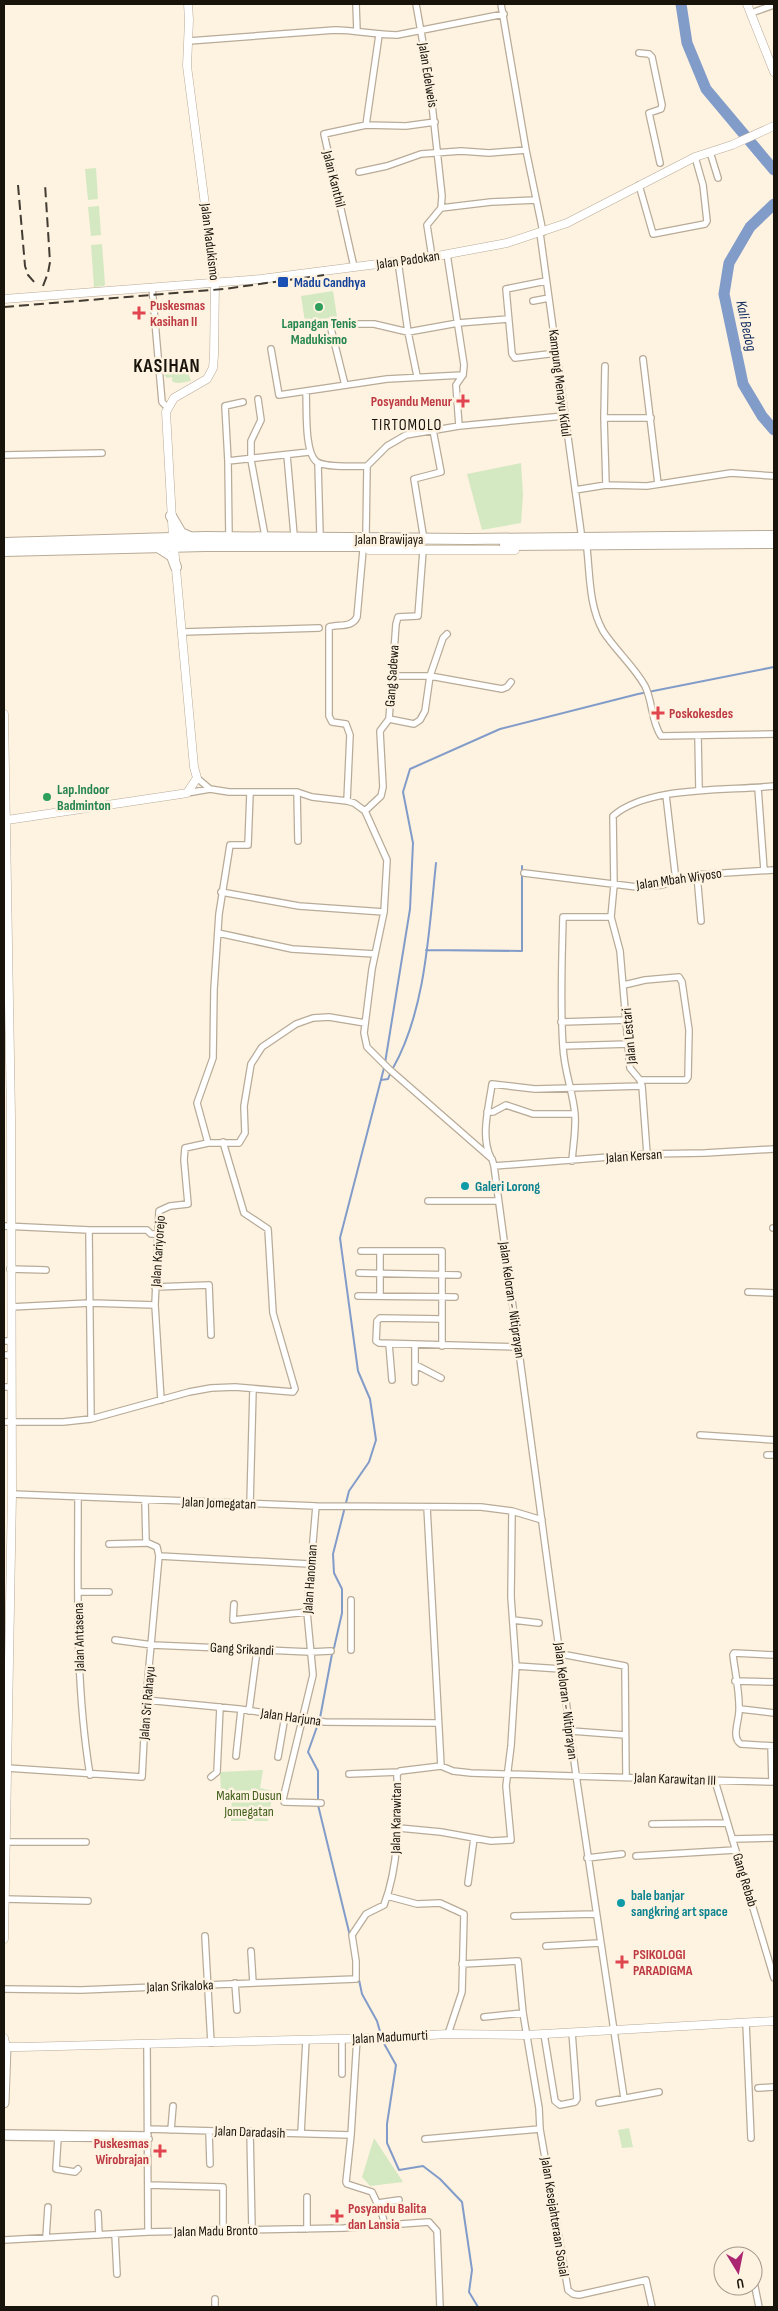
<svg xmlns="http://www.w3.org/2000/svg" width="778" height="2311" font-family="'Sofia Sans Condensed',sans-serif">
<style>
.green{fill:#d4e9c1}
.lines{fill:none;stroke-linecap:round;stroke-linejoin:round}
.stream{stroke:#829cc9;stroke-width:2}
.river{stroke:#829cc9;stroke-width:11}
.street-casing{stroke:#b8ab97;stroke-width:8}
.secondary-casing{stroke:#b8ab97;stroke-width:9}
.primary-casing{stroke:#b8ab97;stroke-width:11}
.highway-casing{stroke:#b8ab97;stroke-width:12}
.street{stroke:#fff;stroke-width:5.5}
.secondary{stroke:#fff;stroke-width:8}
.primary{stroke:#fff;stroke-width:9}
.highway{stroke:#fff;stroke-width:10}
.rail{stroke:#423c32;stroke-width:2;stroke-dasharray:10 5;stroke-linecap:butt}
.transit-dot{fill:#1a4fb4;stroke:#fef2e1;stroke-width:2}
.leisure-dot{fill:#2e9e5b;stroke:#fef2e1;stroke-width:2}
.health-dot{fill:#e0444e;stroke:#fef2e1;stroke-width:2}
.culture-dot{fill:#0f9aa8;stroke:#fef2e1;stroke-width:2}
.labels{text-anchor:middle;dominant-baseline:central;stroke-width:5;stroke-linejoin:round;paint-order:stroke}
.street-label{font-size:14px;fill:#18140c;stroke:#fef2e1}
.transit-label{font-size:14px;font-weight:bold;fill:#164399;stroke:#fef2e1;text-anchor:start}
.health-label{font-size:14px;font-weight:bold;fill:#be3a42;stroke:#fef2e1;text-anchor:start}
.leisure-label{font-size:14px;font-weight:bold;fill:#27864d;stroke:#fef2e1}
.culture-label{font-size:14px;font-weight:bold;fill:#0d838f;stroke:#fef2e1;text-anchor:start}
.park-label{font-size:14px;fill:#3d5c16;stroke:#fef2e1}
.water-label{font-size:15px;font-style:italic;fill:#0c285e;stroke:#fef2e1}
.quarter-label{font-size:16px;letter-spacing:1px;fill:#18140c;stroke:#fef2e1}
.district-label{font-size:19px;font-weight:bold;letter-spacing:1px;fill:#18140c;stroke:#fef2e1}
</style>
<rect width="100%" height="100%" fill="#fef2e1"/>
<path class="green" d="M96,168L98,199L88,200L85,169Z
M99,206L101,235L91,236L88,207Z
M102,244L105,284L104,286L94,287L91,245Z
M333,291L337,317L305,322L301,296Z
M187,369L191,381C184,382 177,385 172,381V377L167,378L164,375L171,370Z
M521,463L523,495L521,523L482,530L467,474Z
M263,1770L260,1788L273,1791L268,1821H231L232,1793L221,1792L220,1772Z
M629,2128L633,2147L622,2148L618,2130Z
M374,2138L403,2182L370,2186L362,2177Z"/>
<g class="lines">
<path class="stream" d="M426,950L522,951V866
M385,1063L410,909L413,843L403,792L410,769L500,729L638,694L774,667
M393,1068C426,1010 429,929 436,863
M381,1080L388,1079L390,1074
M334,1648L342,1613V1589L334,1573L333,1554L349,1491L369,1462L376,1440L370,1399L358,1371L340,1238L384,1068
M320,1718L332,1654
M318,1724L308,1752L318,1771V1805L350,1936
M358,1975L362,1994L377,2021L381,2035
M382,2040L396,2065L387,2124V2143L399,2170L423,2166L440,2179L462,2202L472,2270L469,2292L478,2307"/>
<path class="river" d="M681,4L687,43L706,89L774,170
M774,204L750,227L729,263L724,294L743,384L762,416L774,430"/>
<defs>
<path id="street" d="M356,4L357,31
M416,4L429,77L442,196L441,208L427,225L432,257
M501,4L526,150L543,232
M751,13L774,5
M189,41L335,30C356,30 376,35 397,35L504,14
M639,53L649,54L652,57L662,105L661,109L649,113L660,163
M366,125L379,35
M710,152L718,178
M359,172L387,166L421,154L461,151L489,153L526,150
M639,185L653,234L705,224L707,221L703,185L695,157
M441,208L491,202L536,200
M540,233L581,532
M447,254L464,365L463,375L456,385L459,426
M398,261L408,332L417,376
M354,267L324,134L366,125L406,126L435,122
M546,281L506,289L512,354L515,358L557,353
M152,287L162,402L167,407
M533,301L549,298
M346,324H374L408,332L458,323L508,319
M331,329L345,385
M271,349L279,395L387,379L463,375
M643,359L658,484
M605,366L604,418L606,485
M306,392C307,408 304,453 317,462C327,468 355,466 367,466L387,446L406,435L459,426L564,416
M258,399L261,420L251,441V460L265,536
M604,418H651
M4,455L102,453
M287,455L294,535
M228,461L225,406L243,402
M318,463L320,535
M575,490L606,485L647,486L731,473L774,476
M423,534L414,479L441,472L433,430
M366,535L367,466
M229,538L228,461L309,452
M587,549C590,576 589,606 603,631C615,650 634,666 645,686C653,702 651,721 661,736L774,734
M183,632L319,628
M391,676H430L502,689L507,687L511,682
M389,719L414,724L420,720L425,711L430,676L443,638L447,634
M698,736L699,789
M197,778L210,789
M758,788L764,870
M297,792L298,841
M187,793L210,789L229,792H297L312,797L347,801L354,803L365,811L387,860L384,912L372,969L364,1033L367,1047L389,1069L492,1159L494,1166L576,1775L624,2098
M666,795L676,881
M347,801L350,735L346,724L332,722L329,716V627C339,624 352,628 357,617L363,550
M365,811L381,796L383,787L380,731L389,719L396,624L398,617L418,616L423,551
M524,873L637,887L662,885L693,875L774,870
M697,875L701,921
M221,892L299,906L384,912
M611,917L620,951L630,1068L640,1080L642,1086L647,1154
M218,933L292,949L375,954
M624,985L645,980L679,977L682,982L689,1030L688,1077L686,1080H640
M561,1022L627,1020
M563,1046L629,1044
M487,1112H493L506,1105L533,1114H575
M208,1143H239L245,1133L244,1106L251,1064L262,1047L296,1024L313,1018L329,1017L365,1023
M491,1158C480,1137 489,1106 492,1084L535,1089L642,1086
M572,1161C573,1146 576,1130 575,1115C573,1091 564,1071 563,1047C560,1004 562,960 563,917H611L614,885L613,816C648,785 730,791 774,786
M494,1166L647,1154L705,1153L774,1149
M428,1201H498
M4,1226L89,1230H147L151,1234H158
M773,1228H774
M89,1230L91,1419
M361,1251H380
M10,1269L46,1270
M359,1273L458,1275
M155,1287L209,1285L211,1335
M748,1292L774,1293
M358,1296L455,1297
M380,1296V1251H442V1346
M11,1307L90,1303L155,1305
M442,1319L380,1318L377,1321L376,1341L379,1343L519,1347
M4,1341H11
M389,1344L392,1380
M415,1345V1382
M4,1355H11
M416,1365L441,1378
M4,1387H12
M161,1400L155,1305L159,1211L170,1206L188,1204L184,1160L185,1148L208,1143L197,1103L213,1058L214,989L219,914L230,845H248L250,793
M4,1422H63L91,1419L189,1392L211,1388L235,1387L293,1392L295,1389L273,1313L268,1229L244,1213L223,1142
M700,1435L774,1440
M767,1455H774
M12,1494L316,1506L481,1507L512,1511L542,1520
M78,1498C78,1590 75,1683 90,1775
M250,1504L253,1389
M316,1506L307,1612L313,1675L283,1799L284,1802L321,1803
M427,1507L441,1766L453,1771L471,1773L774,1782
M109,1544L147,1543
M159,1556L309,1564
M79,1592H109
M234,1604L233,1620L307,1612
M513,1620L539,1623
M115,1640L152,1645L310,1652L331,1651
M351,1650V1600
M561,1654L625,1666L626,1777
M774,1655L734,1653L733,1655C735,1673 740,1693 739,1711C739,1721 731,1738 741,1744L774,1746
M516,1666L561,1669
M735,1681L774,1682
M146,1700L239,1709L325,1722L437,1723
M740,1709L774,1713
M249,1711L257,1650
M571,1731L625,1735
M771,1746L772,1782
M236,1756L241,1710
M278,1757L285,1716
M7,1768L142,1777L146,1700L159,1556L157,1547L146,1542L145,1501
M349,1774L399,1772
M211,1777L217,1772L220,1707
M715,1781L774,1978
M652,1824L727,1823
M399,1828L441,1832L491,1841L511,1840L506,1786L511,1746L516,1666L511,1597L512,1511
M732,1839L774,1838
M4,1842H86
M636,1856L735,1850
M587,1858L622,1854
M468,1883L474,1838
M387,1896L417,1904L440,1903L464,1914L462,1992L448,2034
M4,1899L88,1901
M514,1916L595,1914
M205,1936L211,2043
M546,1946L599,1943
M251,1951L253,1983
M462,1964L518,1961L523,2013L539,2108L540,2129L568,2290L573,2294L579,2295L646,2280L652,2307
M235,1983L237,2010
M4,1989L81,1990L356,1979V1961L352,1935L366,1914L384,1905C400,1862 398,1819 397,1774L400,1771L441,1766
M484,2017L523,2013
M746,2023L751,2138
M544,2034L555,2101L560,2105L575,2102L577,2099L572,2032
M357,2038L351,2135L346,2182L347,2184L372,2192L382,2214L385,2225
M147,2044L148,2232
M342,2074V2039
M758,2088L774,2087
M599,2103L659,2092
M148,2129L351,2135
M171,2130L173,2106
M209,2131L210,2164
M250,2131L252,2230
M4,2133L148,2135
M301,2133L306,2040
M4,2137L149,2139
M58,2138L56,2169L75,2172L78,2169
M425,2139L540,2129
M148,2185L223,2187V2231
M307,2197V2229
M378,2203L399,2200
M98,2213L99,2235
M115,2234L117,2274
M46,2237L48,2207
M4,2240L148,2232L344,2228L429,2222L437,2231L440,2307
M753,2277L759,2307
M215,2307V2299"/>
<path id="secondary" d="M747,4L774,72
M4,299L261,279L432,257L507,243L567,223L695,157L732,145L774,126
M173,538L166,412L174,398L207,379L213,368L214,355L215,282L187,66L189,20L188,4
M369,550H515
M4,714L11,1117L12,1494L4,1939
M7,820L181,794L187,793L197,778L194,767L174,547
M4,2038L6,2047H20L376,2038L448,2034L526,2035L774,2021"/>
<path id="primary" d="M4,2048L6,2047L4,2103"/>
<path id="highway" d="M171,516L181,533L190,537
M4,543L205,537L470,539L774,536
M505,545L774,543
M158,547L172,556L176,567
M4,551L205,546H375"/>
</defs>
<use href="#street" class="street-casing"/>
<use href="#secondary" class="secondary-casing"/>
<use href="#primary" class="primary-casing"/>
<use href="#highway" class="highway-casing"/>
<use href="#street" class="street"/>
<use href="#secondary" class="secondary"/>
<use href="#primary" class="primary"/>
<use href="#highway" class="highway"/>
<path class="rail" d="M18,185L25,266L28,275L35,283
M43,286L48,273L50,262L45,184
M4,307L224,289L324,275"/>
</g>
<rect class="transit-dot" x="277" y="276" width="12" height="12" rx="2.5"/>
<g class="leisure-dot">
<circle cx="319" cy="307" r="5"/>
<circle cx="47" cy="797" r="5"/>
</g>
<g class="health-dot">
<path d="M136.5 305.5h5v5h5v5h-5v5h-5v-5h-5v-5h5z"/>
<path d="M460.5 393.5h5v5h5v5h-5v5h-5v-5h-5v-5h5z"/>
<path d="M655.5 705.5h5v5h5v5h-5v5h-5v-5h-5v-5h5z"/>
<path d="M619.5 1954.5h5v5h5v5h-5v5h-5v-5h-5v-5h5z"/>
<path d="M157.5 2143.5h5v5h5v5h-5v5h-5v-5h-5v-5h5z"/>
<path d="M334.5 2208.5h5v5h5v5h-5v5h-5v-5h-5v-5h5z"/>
</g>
<g class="culture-dot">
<circle cx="465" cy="1186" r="5"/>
<circle cx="621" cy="1903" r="5"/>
</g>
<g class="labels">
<g class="street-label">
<text transform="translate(428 75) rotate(81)">Jalan Edelweis</text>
<text transform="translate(334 179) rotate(76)">Jalan Kanthil</text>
<text transform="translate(210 242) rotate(83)">Jalan Madukismo</text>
<text transform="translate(408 260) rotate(-8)">Jalan Padokan</text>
<text transform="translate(560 383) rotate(83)">Kampung Menayu Kidul</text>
<text x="389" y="539">Jalan Brawijaya</text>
<text transform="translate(392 676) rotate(-86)">Gang Sadewa</text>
<text transform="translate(679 879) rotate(-8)">Jalan Mbah Wiyoso</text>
<text transform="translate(629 1036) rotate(-95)">Jalan Lestari</text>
<text transform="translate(634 1156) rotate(-4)">Jalan Kersan</text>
<text transform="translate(158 1251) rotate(-86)">Jalan Kariyorejo</text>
<text transform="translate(512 1300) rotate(82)">Jalan Keloran - Nitiprayan</text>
<text transform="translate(219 1503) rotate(2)">Jalan Jomegatan</text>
<text transform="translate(310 1579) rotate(-86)">Jalan Hanoman</text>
<text transform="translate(79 1637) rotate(-91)">Jalan Antasena</text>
<text transform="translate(242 1649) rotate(3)">Gang Srikandi</text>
<text transform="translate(566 1701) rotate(83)">Jalan Keloran - Nitiprayan</text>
<text transform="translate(147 1703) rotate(-85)">Jalan Sri Rahayu</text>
<text transform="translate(291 1717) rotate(8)">Jalan Harjuna</text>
<text transform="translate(675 1779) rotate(2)">Jalan Karawitan III</text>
<text transform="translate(396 1818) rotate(-89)">Jalan Karawitan</text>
<text transform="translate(745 1880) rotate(73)">Gang Rebab</text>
<text transform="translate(180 1986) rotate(-2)">Jalan Srikaloka</text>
<text transform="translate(390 2037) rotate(-3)">Jalan Madumurti</text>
<text transform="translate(250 2132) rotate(2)">Jalan Daradasih</text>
<text transform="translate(555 2217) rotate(81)">Jalan Kesejahteraan Sosial</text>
<text transform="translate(216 2231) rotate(-1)">Jalan Madu Bronto</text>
</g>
<g class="transit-label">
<text x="294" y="282">Madu Candhya</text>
</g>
<g class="health-label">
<text x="150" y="305">Puskesmas<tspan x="150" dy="16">Kasihan II</tspan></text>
<text x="452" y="401" text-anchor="end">Posyandu Menur</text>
<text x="669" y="713">Poskokesdes</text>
<text x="633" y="1954">PSIKOLOGI<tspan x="633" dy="16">PARADIGMA</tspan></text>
<text x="149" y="2143" text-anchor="end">Puskesmas<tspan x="149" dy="16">Wirobrajan</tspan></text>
<text x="348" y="2208">Posyandu Balita<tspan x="348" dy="16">dan Lansia</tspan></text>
</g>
<g class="leisure-label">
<text x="319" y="323">Lapangan Tenis<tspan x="319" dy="16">Madukismo</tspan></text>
<text x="57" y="789" text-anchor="start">Lap.Indoor<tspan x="57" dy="16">Badminton</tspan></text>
</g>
<g class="culture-label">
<text x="475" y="1186">Galeri Lorong</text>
<text x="631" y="1895">bale banjar<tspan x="631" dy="16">sangkring art space</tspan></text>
</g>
<g class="park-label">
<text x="249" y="1795">Makam Dusun<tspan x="249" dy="16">Jomegatan</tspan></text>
</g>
<g class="water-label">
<text transform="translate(746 326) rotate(78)">Kali Bedog</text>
</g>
<g class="quarter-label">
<text x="407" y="425">TIRTOMOLO</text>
</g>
<g class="district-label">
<text x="167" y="366">KASIHAN</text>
</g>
</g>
<rect width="778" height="2311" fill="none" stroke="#18140c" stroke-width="10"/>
<g transform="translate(738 2271) rotate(170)"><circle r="24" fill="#fef2e1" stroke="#a2998c"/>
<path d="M0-4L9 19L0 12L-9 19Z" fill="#ab2771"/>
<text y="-8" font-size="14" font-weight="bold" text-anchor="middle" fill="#18140c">U</text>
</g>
</svg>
